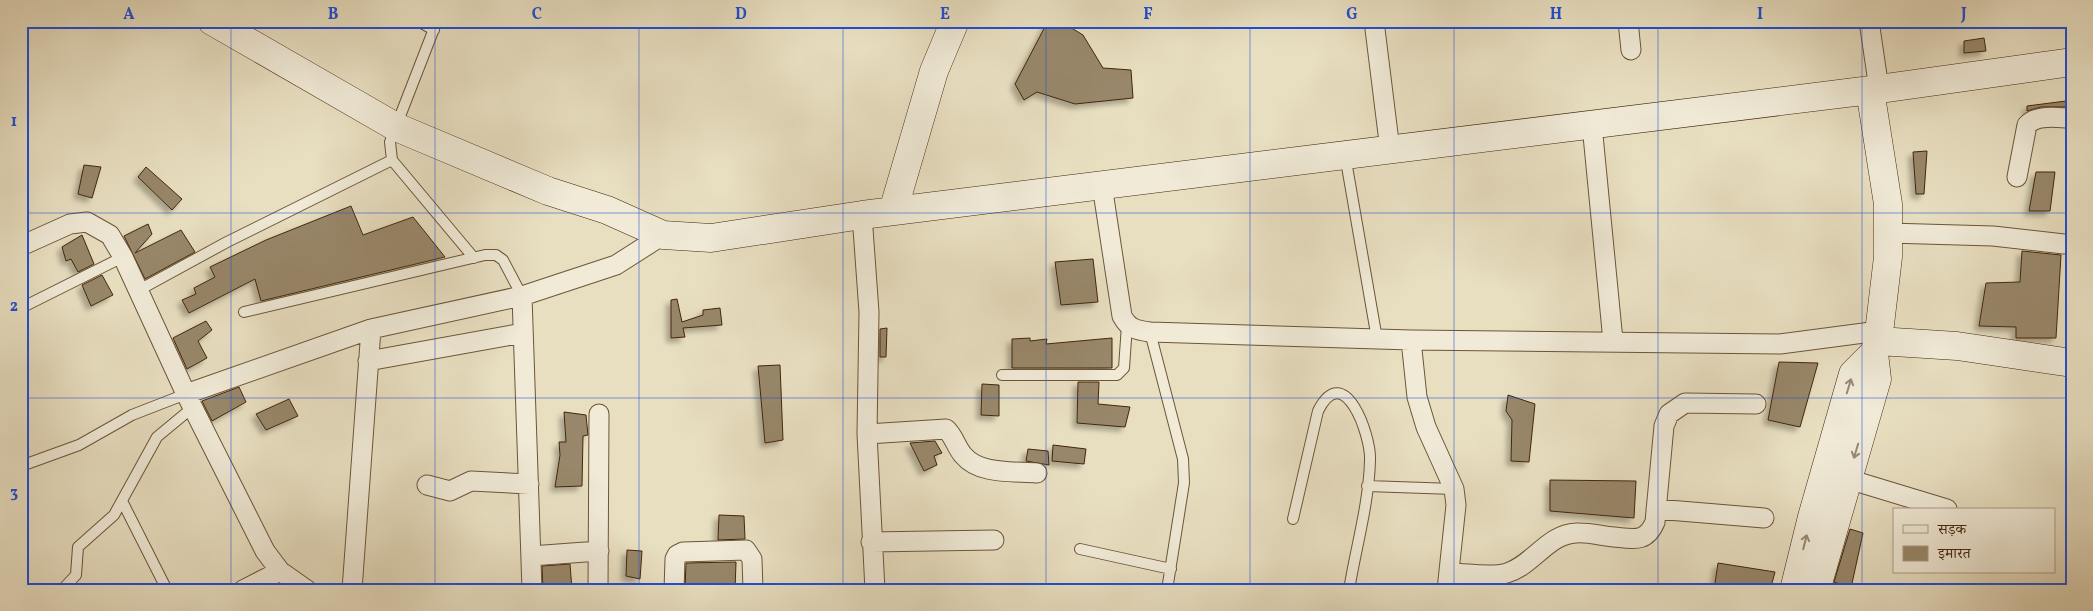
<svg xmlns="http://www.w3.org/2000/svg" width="2093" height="611" font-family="Vollkorn,'Noto Serif Devanagari',serif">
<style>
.building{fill:#98876a;stroke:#42270b;filter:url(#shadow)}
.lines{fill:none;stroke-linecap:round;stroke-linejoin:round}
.lane-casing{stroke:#6c5538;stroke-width:12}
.street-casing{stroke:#6c5538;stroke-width:21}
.secondary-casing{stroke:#42270b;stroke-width:29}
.lane{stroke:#f0ead7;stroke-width:10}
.street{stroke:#f0ead7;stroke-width:19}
.secondary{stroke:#f0ead7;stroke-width:28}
.oneway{stroke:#998871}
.grid{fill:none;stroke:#1d4ed8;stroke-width:1;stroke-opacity:0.55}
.neatline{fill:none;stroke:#1d4ed8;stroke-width:2}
.grid-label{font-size:16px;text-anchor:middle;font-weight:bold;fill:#1d4ed8}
</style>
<defs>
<filter id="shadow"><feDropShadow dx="-4.5" dy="4.5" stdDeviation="2.5" flood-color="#0004"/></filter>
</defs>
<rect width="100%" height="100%" fill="#e8dfc1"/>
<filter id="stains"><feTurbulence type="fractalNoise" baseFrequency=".004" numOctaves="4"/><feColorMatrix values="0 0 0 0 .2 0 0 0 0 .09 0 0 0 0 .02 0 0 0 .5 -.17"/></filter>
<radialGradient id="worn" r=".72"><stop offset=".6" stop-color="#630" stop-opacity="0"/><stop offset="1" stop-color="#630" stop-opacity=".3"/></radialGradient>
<path class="building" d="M1048,21H1060L1083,35L1103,68L1131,70L1133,98L1075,104L1037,92L1024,100L1015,84Z
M1984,38L1986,51L1964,53V41Z
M2066,101L2067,107H2041L2027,111V106Z
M1927,151L1924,194H1916L1913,152Z
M84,165L101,167L92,198L78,194Z
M146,167L182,199L172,210L138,177Z
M2036,172H2055L2050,211H2029Z
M351,206L363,235L413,217L445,257L261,301L255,279L189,313L182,300L196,294L194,288L215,277L210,267L266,240Z
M148,224L152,234L135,253L181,230L195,252L145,279L124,236Z
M82,235L94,264L78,272L71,259L66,261L62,247Z
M2022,251L2061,255L2056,338H2016V327L1979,326L1986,283L2020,282Z
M1093,259L1098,302L1061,305L1055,262Z
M102,275L113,295L91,306L82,285Z
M677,299L682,322L703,315V310L720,308L722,325L683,328L685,337L671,338V300Z
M206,321L212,330L198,341L207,358L187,369L173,338Z
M887,328L886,357H880V329Z
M1030,338V341L1047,339L1046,344L1112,338V368H1012V339Z
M1779,362L1818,363L1800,427L1768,420Z
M780,365L783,440L765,443L758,366Z
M1078,382H1099L1098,404L1130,407L1125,427L1077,423Z
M982,384L999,385V416L981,415Z
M239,387L246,402L212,421L202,401Z
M1508,395L1535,404L1529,462L1511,461L1512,420L1506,411Z
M289,399L298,416L266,430L256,414Z
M564,412L586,415L588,435L583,436L582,486L555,487L560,455L559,442H566Z
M935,441L942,453L934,456L937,465L924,471L910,443Z
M1053,445L1086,449L1084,464L1052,461Z
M1028,449L1048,451L1049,465L1026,461Z
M1550,480L1636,481L1634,518L1550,511Z
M719,515L744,516L745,539L718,540Z
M1850,529L1863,533L1851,588L1834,582Z
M627,550L642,551L640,579L626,576Z
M736,562L735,590H685L686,563Z
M1718,563L1775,572L1770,590H1714Z
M570,564L572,590H543L542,566Z"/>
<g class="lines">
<defs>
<path id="lane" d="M418,21L434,30
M437,21L390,142L392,160L474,258
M1345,155L1377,339
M139,290L227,242L392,160
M21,308L123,257
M244,312L485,255H496L503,260L522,296
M1150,332L1183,459L1184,483L1167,590
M1002,375H1117L1124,368L1127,325
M21,466L79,445L132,415L186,394
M1367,486L1454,489
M122,501L167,590
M1293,519L1318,411C1344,359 1371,435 1370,460C1369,503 1356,547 1349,590
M1080,549L1171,569
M62,590L76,575L78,547L114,515L157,437L192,408"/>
<path id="street" d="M1374,21L1390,150
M1628,21L1631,50
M1869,21L1879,89
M1592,125L1613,341
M2017,177L2027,125C2037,114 2057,118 2072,118
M1102,185L1122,316C1129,329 1136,330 1150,332L1411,340L1780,344L1879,331
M862,215L869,312L867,434L875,590
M1888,233L1993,236L2064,244
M21,246L70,224L87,222L110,235L123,257L186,394L265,551L280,571L307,590
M522,296L532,590
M1411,340L1417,397L1426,427L1454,489L1456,505L1447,590
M368,361L523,333
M186,394L371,329L522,296L616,265L663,235
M867,434L946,429C954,436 956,447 963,455C979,475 1014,471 1037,473
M1848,479L1947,509
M427,485L450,491L471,481L529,484
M1656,509L1764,518
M871,542L994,540
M531,556L599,551
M1450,573C1468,573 1490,578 1507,573C1533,565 1548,534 1576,533C1588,532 1602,536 1614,537C1634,539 1646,543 1655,522L1664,426L1669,414L1685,403L1756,404
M243,590L280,571
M352,590L371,329
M598,590L599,414
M674,590L675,559L677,555L683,552L746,550L752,559L753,590"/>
<path id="secondary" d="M212,21L396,127L548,191L607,210L663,235L711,238L862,215L1879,89L2072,62
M893,211L934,71L955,21
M1878,341L1957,346L2072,363
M1794,590L1812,517L1853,374L1874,353
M1816,590L1877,379L1874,353L1878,341L1888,257V204L1870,90"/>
</defs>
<use href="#lane" class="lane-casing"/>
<use href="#street" class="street-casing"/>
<use href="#secondary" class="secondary-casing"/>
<use href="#lane" class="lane"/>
<use href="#street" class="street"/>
<use href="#secondary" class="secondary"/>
</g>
<defs><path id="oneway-shaft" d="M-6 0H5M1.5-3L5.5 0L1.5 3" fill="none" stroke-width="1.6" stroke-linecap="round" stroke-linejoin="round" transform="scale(1.25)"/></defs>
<g class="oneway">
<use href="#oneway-shaft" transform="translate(1849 386) rotate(-73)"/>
<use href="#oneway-shaft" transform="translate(1856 451) rotate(107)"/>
<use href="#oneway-shaft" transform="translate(1805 542) rotate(-76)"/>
</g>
<path class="grid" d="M231,21V590M435,21V590M639,21V590M843,21V590M1046,21V590M1250,21V590M1454,21V590M1658,21V590M1862,21V590M21,213H2072M21,398H2072"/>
<rect width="2093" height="611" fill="none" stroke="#e8dfc1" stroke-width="55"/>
<rect x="1893" y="508" width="162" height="65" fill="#f0ead7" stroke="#aa9c85"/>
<rect x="1903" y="525" width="25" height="8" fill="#f0ead7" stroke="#aa9c85"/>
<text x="1938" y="534" font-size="15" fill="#42270b">सड़क</text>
<rect x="1903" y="546" width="25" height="15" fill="#98876a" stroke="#aa9c85"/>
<text x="1938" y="558" font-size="15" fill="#42270b">इमारत</text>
<rect x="28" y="28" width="2038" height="556" class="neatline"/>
<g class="grid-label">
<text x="129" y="19">A</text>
<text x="333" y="19">B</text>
<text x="537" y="19">C</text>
<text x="741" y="19">D</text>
<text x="945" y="19">E</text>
<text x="1148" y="19">F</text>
<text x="1352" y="19">G</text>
<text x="1556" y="19">H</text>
<text x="1760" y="19">I</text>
<text x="1964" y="19">J</text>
<text x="14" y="126">1</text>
<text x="14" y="311">2</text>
<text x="14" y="497">3</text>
</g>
<rect width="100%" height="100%" filter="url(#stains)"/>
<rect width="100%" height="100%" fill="url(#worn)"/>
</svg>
